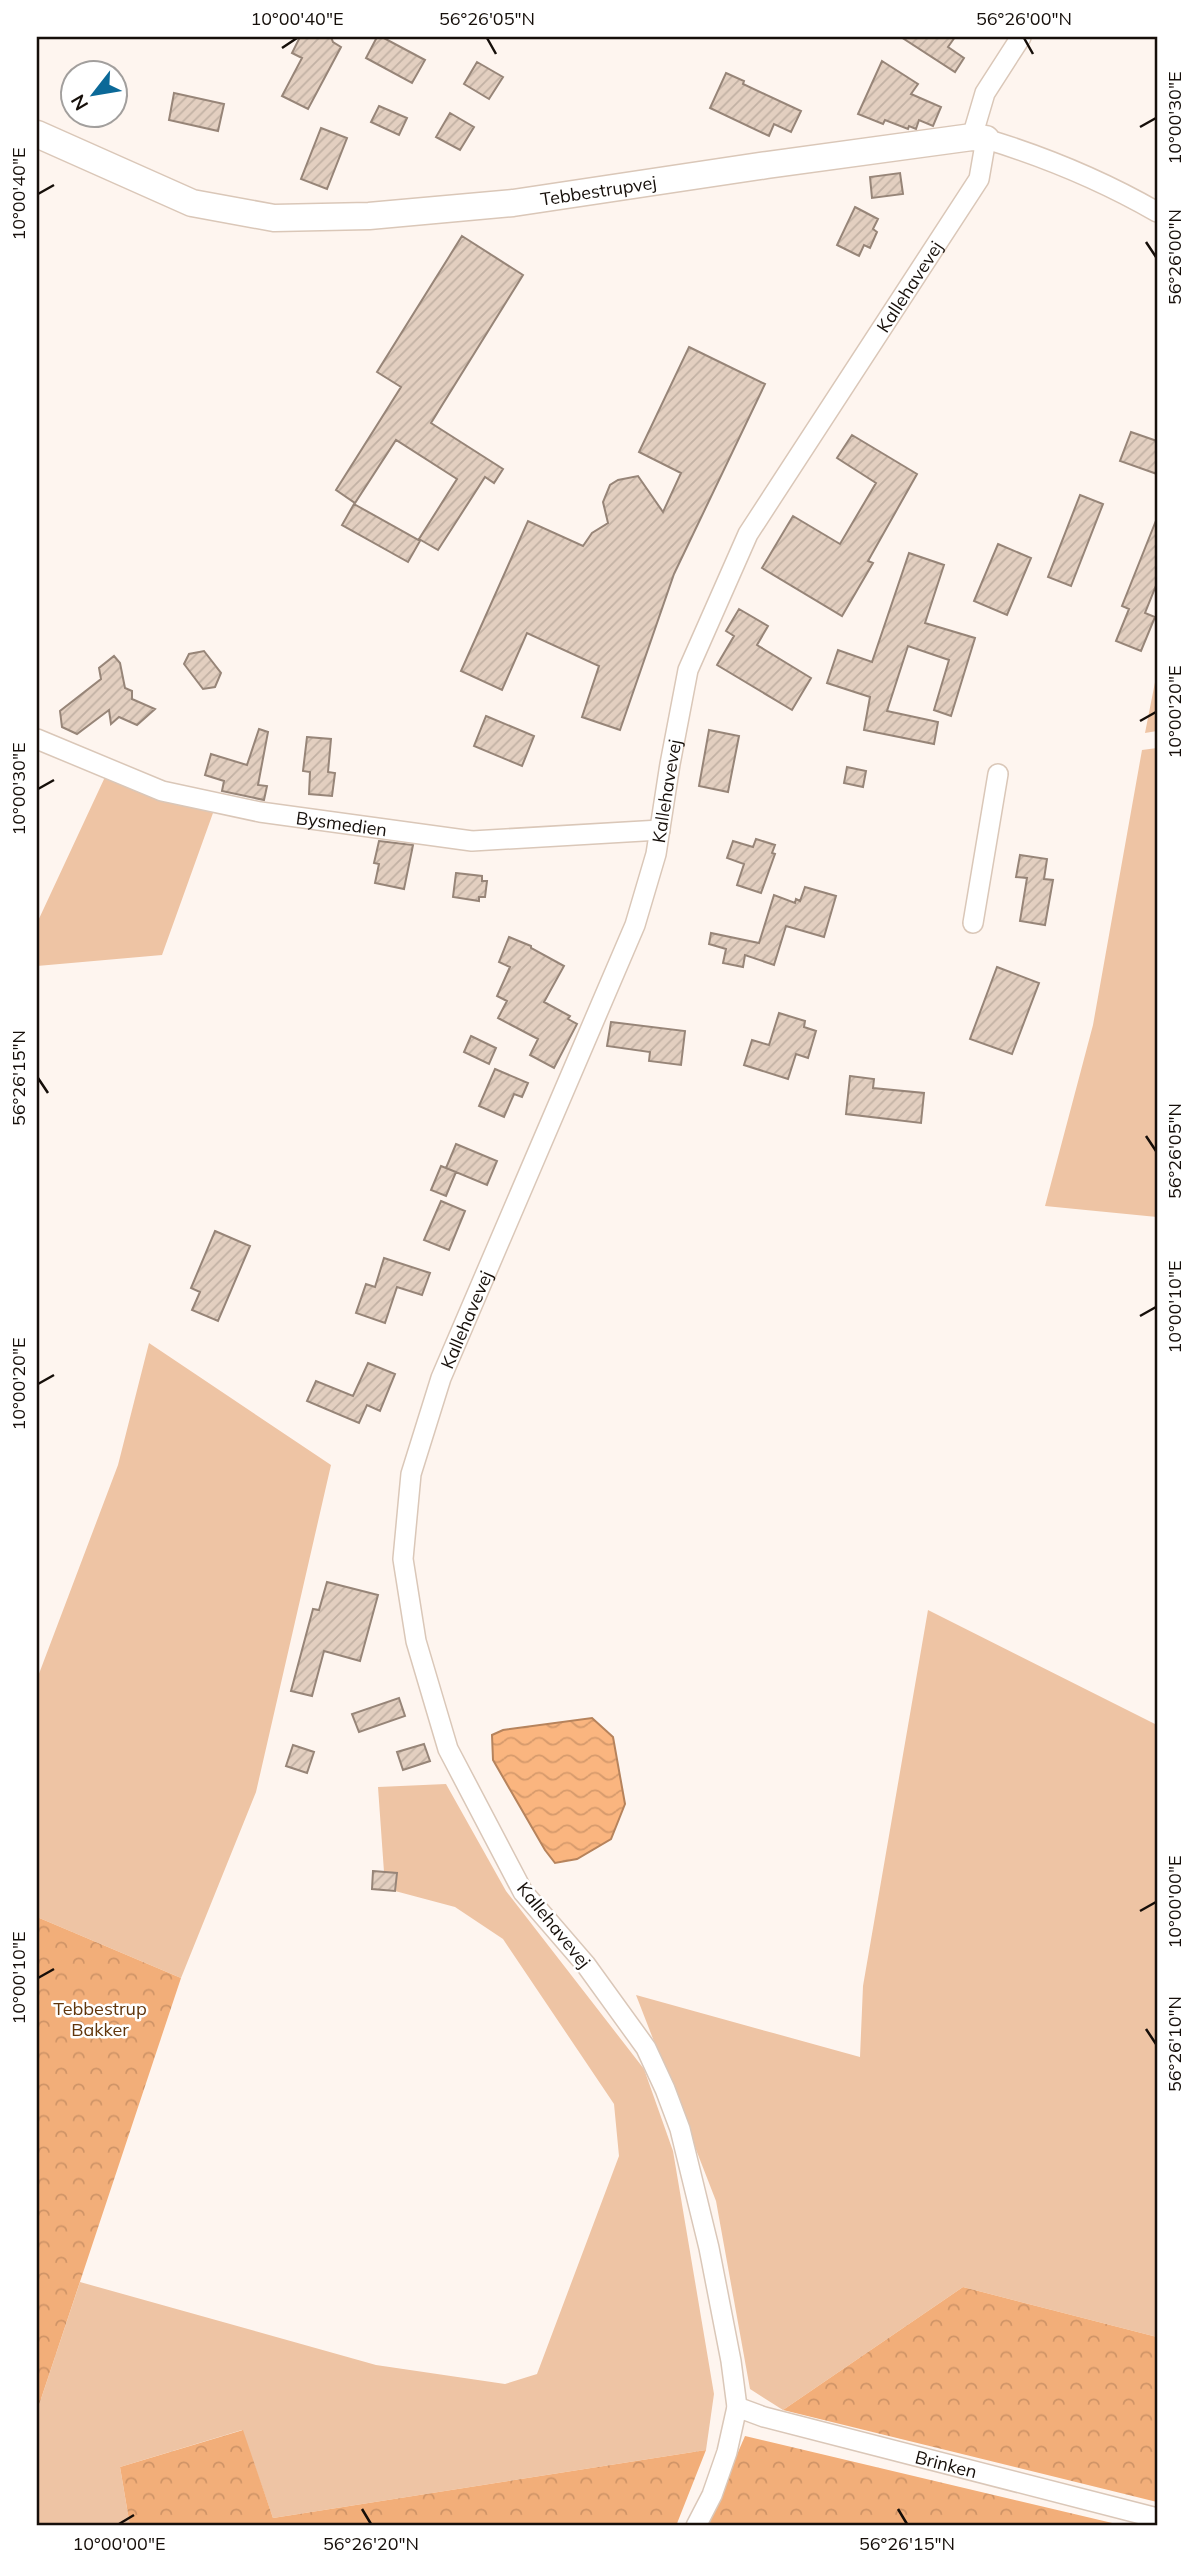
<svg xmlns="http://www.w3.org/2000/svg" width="1194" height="2563" font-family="Mulish,sans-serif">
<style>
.green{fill:#eec4a4}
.forest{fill:url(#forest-crowns)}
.water{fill:url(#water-waves);stroke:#b6835c;stroke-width:2}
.building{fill:url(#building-hatch);stroke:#978578;stroke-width:2}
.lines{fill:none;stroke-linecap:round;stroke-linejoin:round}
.street-casing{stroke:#dac7b8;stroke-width:22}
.secondary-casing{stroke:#dac7b8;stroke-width:29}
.street{stroke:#fff;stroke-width:19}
.secondary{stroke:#fff;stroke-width:26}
.ticks{fill:none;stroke:#160f0a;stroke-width:2.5}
.labels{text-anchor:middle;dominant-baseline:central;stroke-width:5;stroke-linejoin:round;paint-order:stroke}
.street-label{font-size:18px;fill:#160f0a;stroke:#fff}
.park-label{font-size:18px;fill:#61360c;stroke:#fff}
.neatline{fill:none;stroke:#160f0a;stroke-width:2.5}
.ticks-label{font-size:18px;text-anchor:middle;fill:#160f0a}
</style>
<defs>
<pattern id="forest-crowns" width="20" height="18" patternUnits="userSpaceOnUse" patternTransform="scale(1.75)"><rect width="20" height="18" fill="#f2ae79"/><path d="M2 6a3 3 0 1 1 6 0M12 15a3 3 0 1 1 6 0" fill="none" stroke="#cf9467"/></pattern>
<pattern id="water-waves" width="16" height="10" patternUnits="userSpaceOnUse" patternTransform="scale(1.75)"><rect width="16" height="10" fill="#fab57f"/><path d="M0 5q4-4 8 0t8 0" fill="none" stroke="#d69a6c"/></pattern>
<pattern id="building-hatch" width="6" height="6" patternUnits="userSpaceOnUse" patternTransform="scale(1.75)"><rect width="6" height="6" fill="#e3cfc0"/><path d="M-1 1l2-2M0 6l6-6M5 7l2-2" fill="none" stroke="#c2b1a4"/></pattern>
</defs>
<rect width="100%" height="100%" fill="#fef5ef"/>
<path class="green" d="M1157,672V731L1145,733Z
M1157,748V1217L1045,1206L1093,1025L1142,750Z
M105,777L213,813L162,955L37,966V923Z
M149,1343L331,1465L256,1792L181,1978L37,1917V1679L118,1465Z
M928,1610L1157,1725V2337L963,2287L783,2410L750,2389L716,2201L636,1995L860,2057L863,1986Z
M446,1784L506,1891L644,2069L673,2151L714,2394L706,2450L273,2518L242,2430L120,2467L130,2526H37V2411L80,2282L376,2365L505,2384L537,2374L619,2156L614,2104L503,1939L455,1907L395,1891L397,1873L384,1872L378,1787Z"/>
<path class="forest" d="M37,1917L181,1978L37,2411Z
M963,2287L1157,2337V2502L783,2410Z
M243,2430L273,2518L706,2450L676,2526H130L120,2467Z
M745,2436L1125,2526H706Z"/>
<path class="water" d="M592,1718L613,1737L625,1804L611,1839L577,1859L555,1863L545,1850L493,1760L492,1735L503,1730Z"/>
<path class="building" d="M300,37H331L333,42L341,47L308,109L282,96L302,58L292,53Z
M377,37H382L425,60L412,83L366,58Z
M901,37H955L948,47L964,58L955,72Z
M882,61L918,84L911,94L941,107L933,126L919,120L916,129L909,126L908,129L885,120L883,124L858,114Z
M477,62L503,77L489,99L464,84Z
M726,73L744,81L743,84L801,111L791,132L774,124L769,136L710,108Z
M174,93L224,104L218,131L169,120Z
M379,106L407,118L399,135L371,122Z
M450,113L474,127L460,150L436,137Z
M321,128L347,138L327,189L301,179Z
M900,173L903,194L872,198L870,177Z
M855,207L878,219L873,229L877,232L870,248L864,245L859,256L837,245Z
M462,236L523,275L431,423L503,469L494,483L485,477L438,550L419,539L457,479L396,440L355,503L336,490L401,387L377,372Z
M689,347L765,384L674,574L620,730L582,717L599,666L527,633L502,690L461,671L528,521L583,546L592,533L608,523L603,502L610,485L618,480L638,476L663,512L681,473L639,452Z
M1131,432L1157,441V474L1120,461Z
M852,435L917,474L868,561L873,563L842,616L762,568L793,516L840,544L876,483L837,458Z
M1080,495L1103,504L1071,586L1048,577Z
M354,504L420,541L408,562L342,525Z
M1157,518V583L1145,613L1155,617L1141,651L1116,641L1129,609L1122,606Z
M998,544L1031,558L1007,615L974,601Z
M909,553L944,565L925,623L975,638L951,716L934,710L949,660L908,646L887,711L938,722L934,744L864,730L870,697L827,683L838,650L872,662Z
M739,609L768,626L757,645L811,678L792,710L717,665L734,636L726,631Z
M204,651L221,673L215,687L203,689L184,664L189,654Z
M114,656L120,663L125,688L132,691V699L155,709L137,725L119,717L111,724L109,710L77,734L62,727L60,711L101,679L99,668Z
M486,716L534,736L522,766L474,746Z
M259,729L268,732L258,785L267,786L264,800L222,791L224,781L205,775L211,754L247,765Z
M709,730L739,736L728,792L699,786Z
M307,737L331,739L328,772L335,773L332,796L309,794L310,772L303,771Z
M847,767L866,771L863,787L844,783Z
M756,839L775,845L772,853L775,854L761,893L737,885L744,864L727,858L733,841L753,847Z
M379,841L413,845L404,889L375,883L379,864L374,863Z
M1020,855L1047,859L1044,879L1053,880L1045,925L1020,921L1027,878L1016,877Z
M456,873L482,876V881H487L485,897H479V901L453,897Z
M805,887L836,896L824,937L786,926L774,965L745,955L743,967L723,963L726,949L709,944L711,933L759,943L774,895L795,903L796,899L800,901Z
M509,937L531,946V948L564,966L544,1002L570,1016L568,1019L577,1024L554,1068L530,1055L538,1039L498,1018L507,1001L497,996L510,967L499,962Z
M997,967L1039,983L1012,1054L970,1039Z
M779,1013L805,1021L804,1027L816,1031L808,1058L796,1054L788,1079L744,1065L752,1040L769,1045Z
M611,1022L685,1031L681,1065L649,1061L650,1052L607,1046Z
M471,1036L496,1048L489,1064L464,1052Z
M495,1069L528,1083L522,1097L514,1094L504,1117L479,1106Z
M850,1076L874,1079L873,1088L924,1093L921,1123L846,1114Z
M456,1144L497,1161L487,1185L446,1168Z
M441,1166L456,1172L446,1196L431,1190Z
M441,1201L465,1211L449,1250L424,1240Z
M215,1231L250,1246L218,1321L192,1310L200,1292L191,1288Z
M384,1258L430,1273L422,1295L397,1287L385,1323L356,1313L366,1284L375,1287Z
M368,1363L395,1374L380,1411L367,1405L359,1423L307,1401L316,1381L353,1396Z
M327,1582L378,1595L360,1661L324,1651L312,1696L291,1691L313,1609L319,1610Z
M399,1698L405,1716L359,1732L352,1714Z
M424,1744L430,1761L403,1770L397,1752Z
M293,1745L314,1752L307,1773L286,1766Z
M373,1871L397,1873L395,1891L372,1889Z"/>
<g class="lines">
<defs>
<g id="street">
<path d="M972,137L985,93L1021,37"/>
<path id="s1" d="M37,739L162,791L260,812L472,841L660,830"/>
<path d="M973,923L998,774"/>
<path id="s2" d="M737,2407L764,2417L1157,2518"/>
<path id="s3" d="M696,2526L712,2495L727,2452L737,2407L731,2361L709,2248L680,2129L665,2089L646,2048L586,1965L523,1892L448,1749L416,1641L403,1559L411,1474L441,1378L635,925L656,854L670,764L688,670L748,534L979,179L986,139C1045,157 1103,181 1157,212"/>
</g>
<g id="secondary">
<path id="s4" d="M37,134L192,203L274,218L369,216L513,203L767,165L972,137L986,139"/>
</g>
</defs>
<use href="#street" class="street-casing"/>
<use href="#secondary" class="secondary-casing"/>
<use href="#street" class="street"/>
<use href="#secondary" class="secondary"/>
</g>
<path class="ticks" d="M487,38L496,54M1024,38L1033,54M282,48L297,38M1140,127L1156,118M38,194L54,185M1146,242L1156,257M1140,721L1156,712M38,789L54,780M38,1078L48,1093M1146,1136L1156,1151M1140,1316L1156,1307M38,1384L54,1375M1140,1911L1156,1902M38,1978L54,1969M1146,2029L1156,2044M362,2509L371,2524M898,2509L907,2524M119,2524L134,2515"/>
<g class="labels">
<g class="street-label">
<text stroke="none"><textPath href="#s4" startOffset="579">Tebbestrupvej</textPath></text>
<text stroke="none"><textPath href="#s3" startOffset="2438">Kallehavevej</textPath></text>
<text stroke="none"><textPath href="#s3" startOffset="1871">Kallehavevej</textPath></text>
<text stroke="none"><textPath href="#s1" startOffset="318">Bysmedien</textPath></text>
<text stroke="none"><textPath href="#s3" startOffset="1304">Kallehavevej</textPath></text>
<text transform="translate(554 1925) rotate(51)">Kallehavevej</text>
<text stroke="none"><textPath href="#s2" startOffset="217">Brinken</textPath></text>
</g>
<g class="park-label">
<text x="100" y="2008">Tebbestrup<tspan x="100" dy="21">Bakker</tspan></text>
</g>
</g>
<rect width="1194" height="2563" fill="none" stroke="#ffffff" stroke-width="77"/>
<g transform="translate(94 94) rotate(239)"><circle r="33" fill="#ffffff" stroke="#a29f9d" stroke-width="2"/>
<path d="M0-5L12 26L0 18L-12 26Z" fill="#0b6998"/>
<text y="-10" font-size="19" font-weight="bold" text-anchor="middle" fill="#160f0a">N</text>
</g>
<rect x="38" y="38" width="1118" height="2486" class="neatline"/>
<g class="ticks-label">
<text x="297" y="25">10°00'40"E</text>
<text x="487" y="25">56°26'05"N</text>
<text x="1024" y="25">56°26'00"N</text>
<text transform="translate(1175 118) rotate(-90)" y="6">10°00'30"E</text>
<text transform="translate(19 194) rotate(-90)" y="6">10°00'40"E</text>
<text transform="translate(1175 257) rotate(-90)" y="6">56°26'00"N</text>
<text transform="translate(1175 712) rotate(-90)" y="6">10°00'20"E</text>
<text transform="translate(19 789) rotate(-90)" y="6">10°00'30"E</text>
<text transform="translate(19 1078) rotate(-90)" y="6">56°26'15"N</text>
<text transform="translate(1175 1151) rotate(-90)" y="6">56°26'05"N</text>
<text transform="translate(1175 1307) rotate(-90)" y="6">10°00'10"E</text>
<text transform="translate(19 1384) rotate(-90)" y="6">10°00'20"E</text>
<text transform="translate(1175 1902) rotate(-90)" y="6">10°00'00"E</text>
<text transform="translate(19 1978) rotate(-90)" y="6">10°00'10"E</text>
<text transform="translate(1175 2044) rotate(-90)" y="6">56°26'10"N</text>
<text x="119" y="2550">10°00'00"E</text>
<text x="371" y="2550">56°26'20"N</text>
<text x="907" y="2550">56°26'15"N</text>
</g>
</svg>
